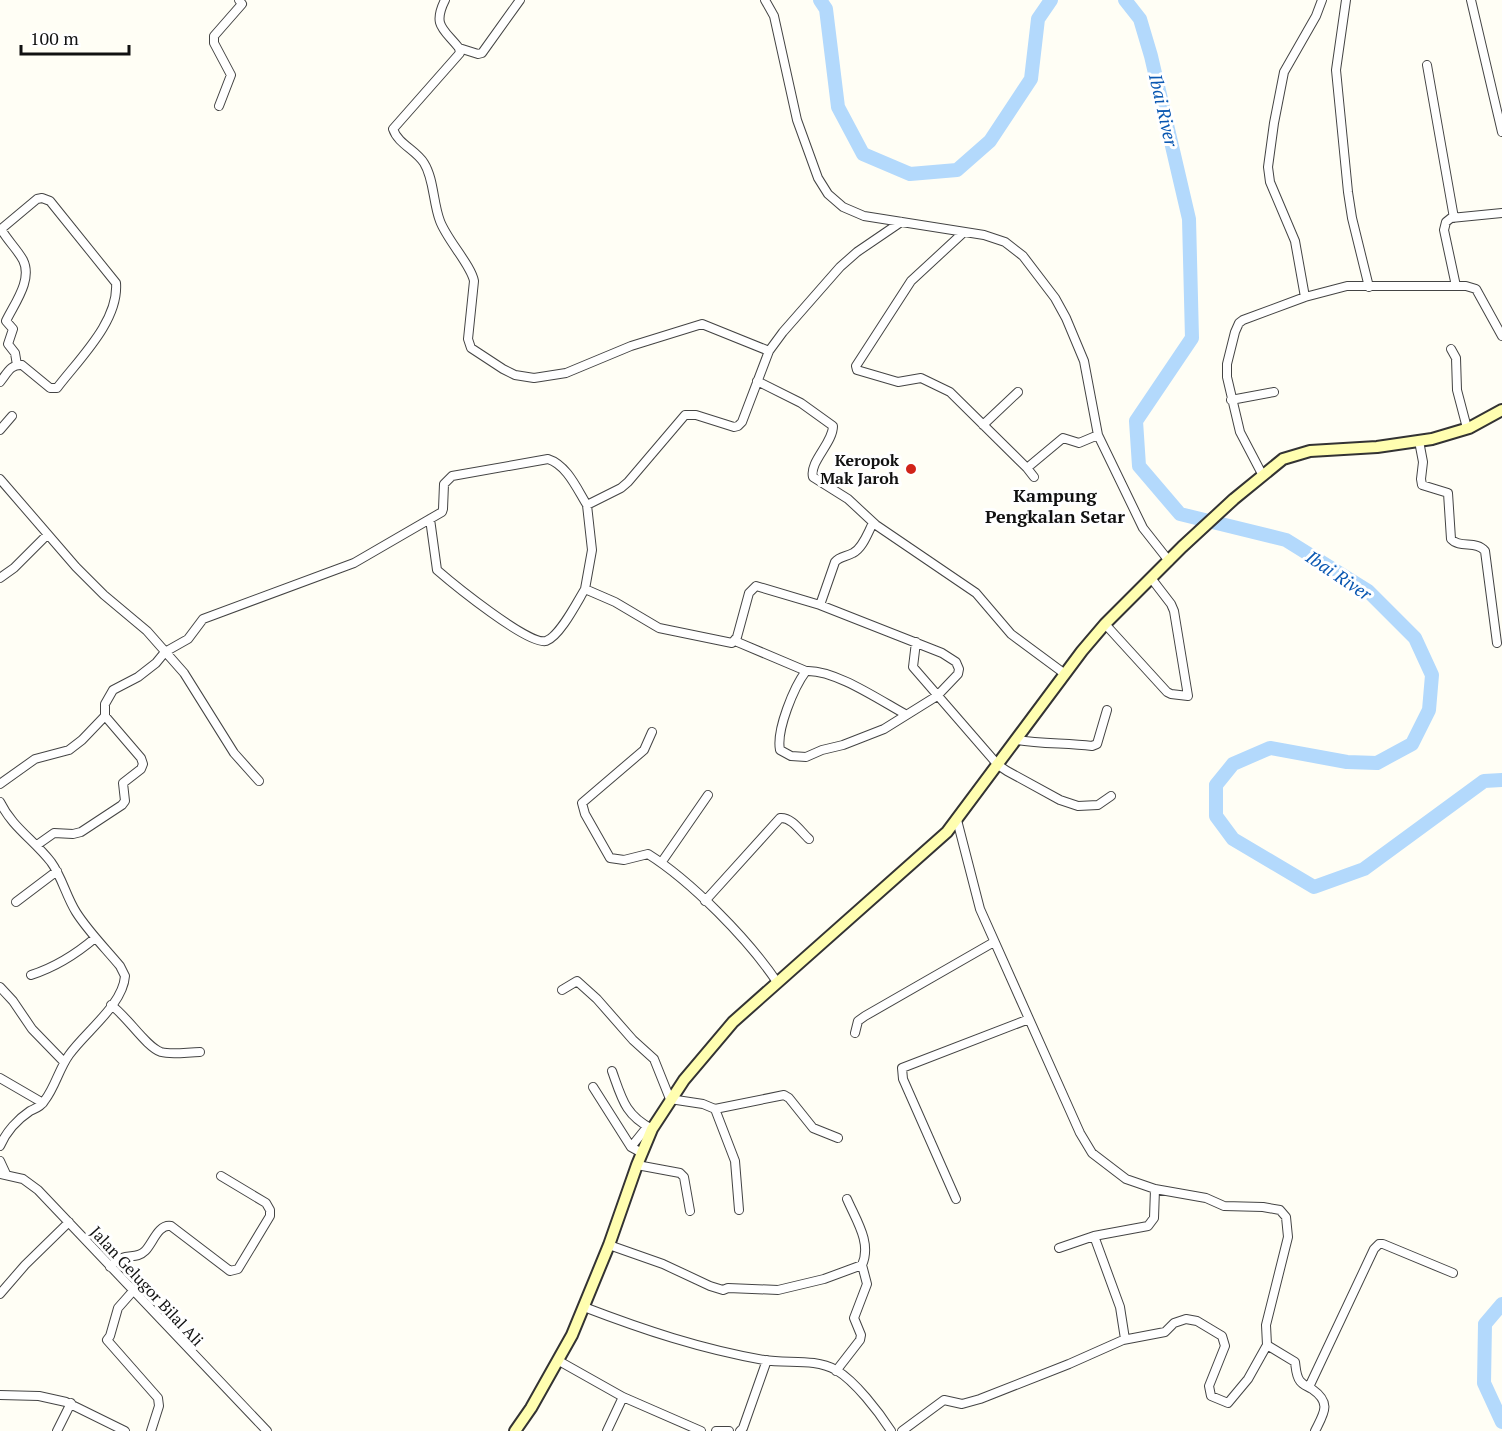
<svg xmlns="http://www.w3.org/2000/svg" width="1502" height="1431" font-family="'PT Serif',serif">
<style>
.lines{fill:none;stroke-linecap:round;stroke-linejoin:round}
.river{stroke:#b3d9fc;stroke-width:14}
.minor-casing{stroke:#444;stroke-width:10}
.secondary-casing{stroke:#333;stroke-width:14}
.minor{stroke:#fff;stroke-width:8}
.secondary{stroke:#fffeb0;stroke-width:10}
.poi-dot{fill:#d12318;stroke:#fff;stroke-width:2}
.labels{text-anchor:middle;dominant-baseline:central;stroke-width:6;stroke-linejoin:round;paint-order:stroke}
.poi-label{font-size:16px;font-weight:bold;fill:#111;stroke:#fff;text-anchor:end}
.street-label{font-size:16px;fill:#111;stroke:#fff}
.water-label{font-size:18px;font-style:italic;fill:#0b58b2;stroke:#fff}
.neighbourhood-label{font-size:18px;font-weight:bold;fill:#111;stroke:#fff}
</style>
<rect width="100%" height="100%" fill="#fffef5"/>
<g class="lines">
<path class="river" d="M820,0L826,9L838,107L863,154L910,174L957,170L990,141L1031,79L1038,19L1051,0
M1125,0L1140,19L1151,56L1189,219L1192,338L1136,421L1139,466L1180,514L1286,540L1368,591L1415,638L1432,675L1429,710L1412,744L1377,763L1347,762L1270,748L1233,764L1216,785V816L1233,839L1314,887L1364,869L1484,781L1502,780
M1502,1304L1485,1324L1484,1383L1502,1422"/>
<defs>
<path id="minor" d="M445,0C432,26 444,29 459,48L460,53L393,129C398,144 416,150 424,163C434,179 433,203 440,221C447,240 471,265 474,281L468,339L471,348L503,369L515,375L534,378L566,373L631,346L702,324L769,351
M765,0L774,16L797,120L818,178L828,194L843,207L864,216L984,235L1005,242L1023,256L1055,298L1066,318L1084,361L1098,435L1143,528L1169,561
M1346,0L1336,70L1348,192L1352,218L1369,287
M1471,0L1502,132
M459,48L478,54L482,53L520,0
M1427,65L1454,218
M219,106L231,75L214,43V36L242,4L239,0
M901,222L857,252L840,267L783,332L769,351L742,422L738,426L734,427L696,415H685L628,482L621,488L587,505L592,550L585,589L615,602L659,628L732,643L737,637L749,593L756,586L820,605L942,653L956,662L959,669L958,674L937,696L884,729L843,745L822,750L806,757L791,756L780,750C776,730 794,687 806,671C834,669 881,701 905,714
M1,229C7,240 17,249 23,260C33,280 14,304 6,321L13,329L8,344L15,353L17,365
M0,230L37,199L42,198L50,201L116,283C119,321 79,359 57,388H50L22,365C10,364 7,374 0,382
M964,232L911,281L856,366L857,370L898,382L921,378L950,392L1027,468L1034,477
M1456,286L1444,230L1446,222L1451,218L1502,213
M1305,297L1295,241L1270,182L1268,167L1274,123L1284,72L1316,16L1322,0
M1451,349L1456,358L1457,390L1467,428
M757,381L801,403L833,426C833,443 809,462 813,477L848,499L876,525L976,593L1011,634L1065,674
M1231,400L1274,392
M983,425L1018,392
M0,430L12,416
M1419,441L1423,462L1421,479L1422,485L1448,493L1451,539C1460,549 1476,540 1485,551L1497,643
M1027,468L1063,438L1079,443L1098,435
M1262,474L1240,432L1227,377V364L1235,332L1239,323L1243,320L1305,297L1347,286H1466L1476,289L1502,336
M0,479L76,567L104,595L147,631L184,673L234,753L259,781
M430,519L437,570C452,583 529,646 546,641C560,636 577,602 585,589
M0,578L14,568L47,535
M820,605L835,562C840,556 846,557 853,553C863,548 868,532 873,523
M1105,624L1167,692L1171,694L1188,696L1174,611L1171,604L1151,578
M735,641L806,671
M916,642L913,667L998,765L1007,771L1060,800L1078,806L1098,805L1111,796
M652,732L644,750L582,803L585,814L610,858L624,860L648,854C691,881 748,939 777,982
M1017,740C1042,744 1067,743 1092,746L1097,744L1107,710
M0,784L35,759L69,750L82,740L105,716V704L113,690L138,677L156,663L165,652L188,639L203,619L354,563L442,512L443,509L444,484L452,476L548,459C567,465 577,489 587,505
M0,802C12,827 34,840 51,862C62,877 66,896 76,912C88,931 105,948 120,966L125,976C123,1005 85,1032 69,1055C59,1069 55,1087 45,1100C42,1106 36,1108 30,1111C18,1119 6,1132 0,1146
M957,820L980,909L1080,1133L1092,1153L1126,1179L1155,1189L1206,1198L1224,1206L1263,1207L1280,1210L1286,1217L1288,1237L1266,1325L1267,1345L1295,1362C1296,1369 1296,1376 1300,1381C1303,1385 1307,1386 1312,1389C1332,1403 1324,1413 1315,1431
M37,845L54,833L73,834L81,832L122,805L125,801L123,783L141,769L143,764L141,758L105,716
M661,863L708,795
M705,901L780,818C792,817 801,832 809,839
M16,902L57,871
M31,975C56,967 75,955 95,938
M0,987L13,1001L32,1029L64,1062
M562,990L577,981L597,999L633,1040L654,1059L670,1099L703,1104L715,1109L735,1161L739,1210
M111,1005C127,1016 146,1047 161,1052C172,1055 188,1052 200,1052
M855,1033L858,1021L865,1016L994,942
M612,1071C622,1099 625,1115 652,1129
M0,1078L43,1103
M593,1087L631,1147L642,1153
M715,1109L784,1095L789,1098L813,1128L838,1138
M631,1147L647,1127
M0,1161L6,1174
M637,1165L680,1173L684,1177L690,1211
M0,1174L23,1179L38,1190L267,1431
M956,1199L903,1079L902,1068L1029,1019
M1094,1236L1120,1307L1125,1339
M609,1245L663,1264L710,1286L723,1290L728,1288L778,1290L824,1279L862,1265C872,1243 856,1220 847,1199
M1059,1248L1094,1236L1148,1226L1154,1218L1155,1189
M110,1267C113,1264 117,1260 122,1258C130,1255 138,1258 145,1251C153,1243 158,1224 171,1226L230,1271L238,1269L270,1216V1210L266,1203L221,1176
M133,1291L118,1308L110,1336L107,1340L158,1398L159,1406L151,1431
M0,1294L25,1265L69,1222
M584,1307C644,1330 701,1349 764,1360C788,1364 814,1358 836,1370C855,1381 879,1412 891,1431
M559,1361L623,1397L701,1431
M836,1371L860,1340L861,1335L854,1318L867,1284L862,1265
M1309,1387L1374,1249L1379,1244H1383L1453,1273
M0,1395L39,1396L66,1402L125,1431
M57,1431L71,1403
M607,1431L623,1397
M716,1431H729
M740,1431L743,1428L767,1360
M902,1431L944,1400L962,1404L980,1399L1069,1364L1123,1340L1165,1332L1174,1323L1186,1319L1197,1321L1222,1336L1225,1346L1209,1386L1211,1396L1228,1403L1248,1379L1267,1345"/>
<path id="secondary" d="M515,1431L531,1408L572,1335L609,1245L637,1165L652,1129L684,1080L733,1022L947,832L1082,651L1105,624L1182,547L1234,499L1283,459L1310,451L1377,447L1432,439L1469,428L1502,410"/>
</defs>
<use href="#minor" class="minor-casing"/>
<use href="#secondary" class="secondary-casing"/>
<use href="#minor" class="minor"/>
<use href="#secondary" class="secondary"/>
</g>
<circle class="poi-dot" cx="911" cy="469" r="6"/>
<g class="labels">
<g class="poi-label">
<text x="899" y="460">Keropok<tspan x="899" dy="18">Mak Jaroh</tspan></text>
</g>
<g class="street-label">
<text transform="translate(147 1286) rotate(47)">Jalan Gelugor Bilal Ali</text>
</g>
<g class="water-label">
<text transform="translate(1164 110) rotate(77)">Ibai River</text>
<text transform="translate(1339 575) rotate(34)">Ibai River</text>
</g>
<g class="neighbourhood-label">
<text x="1055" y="495">Kampung<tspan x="1055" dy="21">Pengkalan Setar</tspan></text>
</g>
</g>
<path d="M21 45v9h108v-9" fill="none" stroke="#111111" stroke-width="3"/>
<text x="30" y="45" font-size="18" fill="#111111" stroke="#ffffff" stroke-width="4.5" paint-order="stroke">100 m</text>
</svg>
